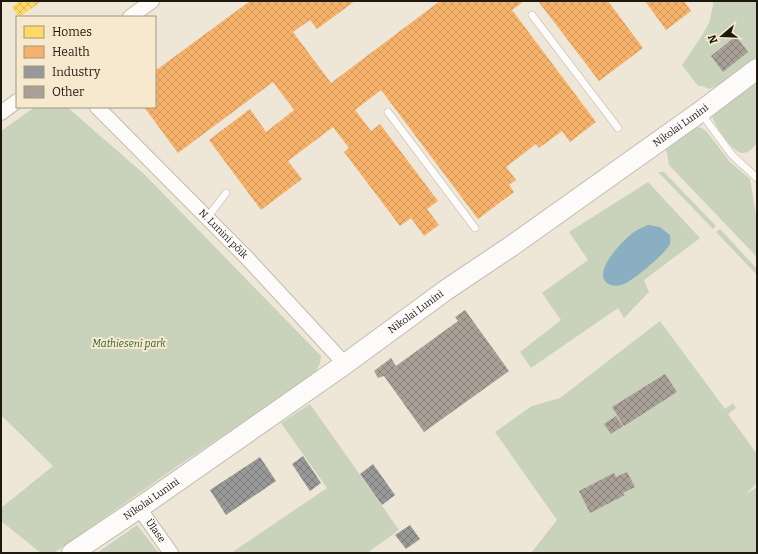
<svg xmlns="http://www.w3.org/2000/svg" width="758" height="554" font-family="Bitter,serif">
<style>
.green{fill:#c9d3bc}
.water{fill:#8bafc2}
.homes{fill:url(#homes-cross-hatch)}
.health{fill:url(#health-cross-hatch)}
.industry{fill:url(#industry-cross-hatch)}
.building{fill:url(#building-cross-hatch)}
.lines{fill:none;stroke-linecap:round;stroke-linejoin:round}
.lane-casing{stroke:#c3bcb0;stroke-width:8}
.street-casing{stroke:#c3bcb0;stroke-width:16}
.secondary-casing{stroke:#c3bcb0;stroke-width:22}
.lane{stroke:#fcfbf9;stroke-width:7}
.street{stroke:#fcfbf9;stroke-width:14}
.secondary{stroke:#fcfbf9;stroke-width:20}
.labels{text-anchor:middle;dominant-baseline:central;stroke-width:4;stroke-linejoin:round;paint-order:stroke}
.street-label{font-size:10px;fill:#1e190f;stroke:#f7e9ce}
.park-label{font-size:10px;font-style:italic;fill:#30652b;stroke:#f7e9ce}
</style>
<defs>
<pattern id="homes-cross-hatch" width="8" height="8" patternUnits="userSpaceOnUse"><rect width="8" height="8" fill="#ffd966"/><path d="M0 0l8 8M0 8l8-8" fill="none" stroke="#daba57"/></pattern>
<pattern id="health-cross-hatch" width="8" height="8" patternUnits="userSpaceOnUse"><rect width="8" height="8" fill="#f6b26b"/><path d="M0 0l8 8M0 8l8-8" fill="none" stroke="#d2985c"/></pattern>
<pattern id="industry-cross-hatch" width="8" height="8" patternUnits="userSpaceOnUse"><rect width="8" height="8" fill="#999"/><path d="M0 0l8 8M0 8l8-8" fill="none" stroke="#7c7c7b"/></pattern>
<pattern id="building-cross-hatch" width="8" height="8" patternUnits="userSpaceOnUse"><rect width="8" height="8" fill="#a9a198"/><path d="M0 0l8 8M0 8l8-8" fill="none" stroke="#89827a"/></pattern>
</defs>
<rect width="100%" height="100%" fill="#eee6d7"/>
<path class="green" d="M714,1H757V57L719,85L709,89L702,86H698L682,65L701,37L709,23Z
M757,82V143C753,148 749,153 742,153C733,153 714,124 712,116Z
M35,107H67L144,174L321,356L320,363L315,374L179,465L54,553H41L1,521V508L53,466L1,415V131Z
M696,127L702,128L707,132L730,162L750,179L757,220V257L669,165L667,153L664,147Z
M658,172H664L716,226L713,229Z
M648,182L700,238L644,280L649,292L624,318L618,308L531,368L520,352L561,320L542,293L588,260L569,232Z
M720,229L757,269V275L716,232Z
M660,321L725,409L733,403L736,408L728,414L757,454V483L746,494L757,487V553H531L557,520L495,432L532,406L560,398Z
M310,404L399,530L367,553H231L327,488L281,423Z
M137,525L159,553H97Z"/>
<path class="water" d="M648,225L660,227L670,235C670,238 671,241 670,244C666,253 631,283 621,285C618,286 614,286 611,285C587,276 624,239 634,232C638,229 643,227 648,225Z"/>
<path class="homes" d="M20,1H42L19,17L12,7Z"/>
<path class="health" d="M250,1H355L317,29L310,20L293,32L331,83L440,1H524L512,10L596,122L570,142L562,131L539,148L536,144L506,167L516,180L509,185L514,192L478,219L381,90L355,110L371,131L380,124L438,201L427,209L439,225L424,236L411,218L400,226L344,152L349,148L333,127L288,161L302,179L261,210L209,140L250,109L266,132L294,110L273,82L178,153L144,107H155V71Z
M538,1H608L643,48L599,81Z
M645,1H684L691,11L666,30Z"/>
<path class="industry" d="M303,456L321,483L310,491L292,464Z
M260,457L276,481L226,515L210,490Z
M373,464L395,495L382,505L360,474Z
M410,525L420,539L406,549L395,535Z"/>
<path class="building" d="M736,36L748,52L723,72L711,56Z
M465,310L509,371L424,432L384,376L378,378L374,371L391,358L396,366L458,321L455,317Z
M665,374L677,392L624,426L612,407Z
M616,416L623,426L611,434L604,424Z
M627,472L635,487L623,493L625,495L590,513L579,491L614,473L616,477Z"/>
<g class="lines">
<defs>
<path id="lane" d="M532,15L618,128
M388,112L475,228
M701,113L732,155L757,178
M207,218L226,193"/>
<g id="street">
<path d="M130,17L152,1"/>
<path id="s1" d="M97,107L248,259L345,364"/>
<path d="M1,113L17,101"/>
<path id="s2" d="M139,508L171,553"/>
</g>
<g id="secondary">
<path id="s3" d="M72,553L139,508L345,364L446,290L510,247L700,112L757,69"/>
</g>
</defs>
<use href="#lane" class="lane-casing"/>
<use href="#street" class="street-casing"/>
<use href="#secondary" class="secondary-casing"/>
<use href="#lane" class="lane"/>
<use href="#street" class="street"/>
<use href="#secondary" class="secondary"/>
</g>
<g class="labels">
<g class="street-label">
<text stroke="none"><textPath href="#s3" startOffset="744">Nikolai Lunini</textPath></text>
<text stroke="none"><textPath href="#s1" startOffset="179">N. Lunini põik</textPath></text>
<text stroke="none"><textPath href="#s3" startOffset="420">Nikolai Lunini</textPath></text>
<text stroke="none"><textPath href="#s3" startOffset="96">Nikolai Lunini</textPath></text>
<text stroke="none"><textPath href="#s2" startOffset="28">Ülase</textPath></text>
</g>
<g class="park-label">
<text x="129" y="344">Mathieseni park</text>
</g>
</g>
<rect width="758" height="554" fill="none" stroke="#1e190f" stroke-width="4"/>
<rect x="16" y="16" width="140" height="92" fill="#f7e9ce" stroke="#a09682"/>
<rect x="24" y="26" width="20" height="12" fill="#ffd966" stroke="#a09682"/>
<text x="52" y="36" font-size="12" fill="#1e190f">Homes</text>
<rect x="24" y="46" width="20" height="12" fill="#f6b26b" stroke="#a09682"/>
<text x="52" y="56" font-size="12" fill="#1e190f">Health</text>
<rect x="24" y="66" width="20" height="12" fill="#999999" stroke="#a09682"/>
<text x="52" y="76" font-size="12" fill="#1e190f">Industry</text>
<rect x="24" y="86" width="20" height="12" fill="#a9a198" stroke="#a09682"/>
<text x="52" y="96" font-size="12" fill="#1e190f">Other</text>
<g transform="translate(722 36) rotate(251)" stroke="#f7e9ce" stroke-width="3" paint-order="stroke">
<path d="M0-3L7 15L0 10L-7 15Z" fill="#1e190f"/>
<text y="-6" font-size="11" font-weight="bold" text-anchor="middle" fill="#1e190f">N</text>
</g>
</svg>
